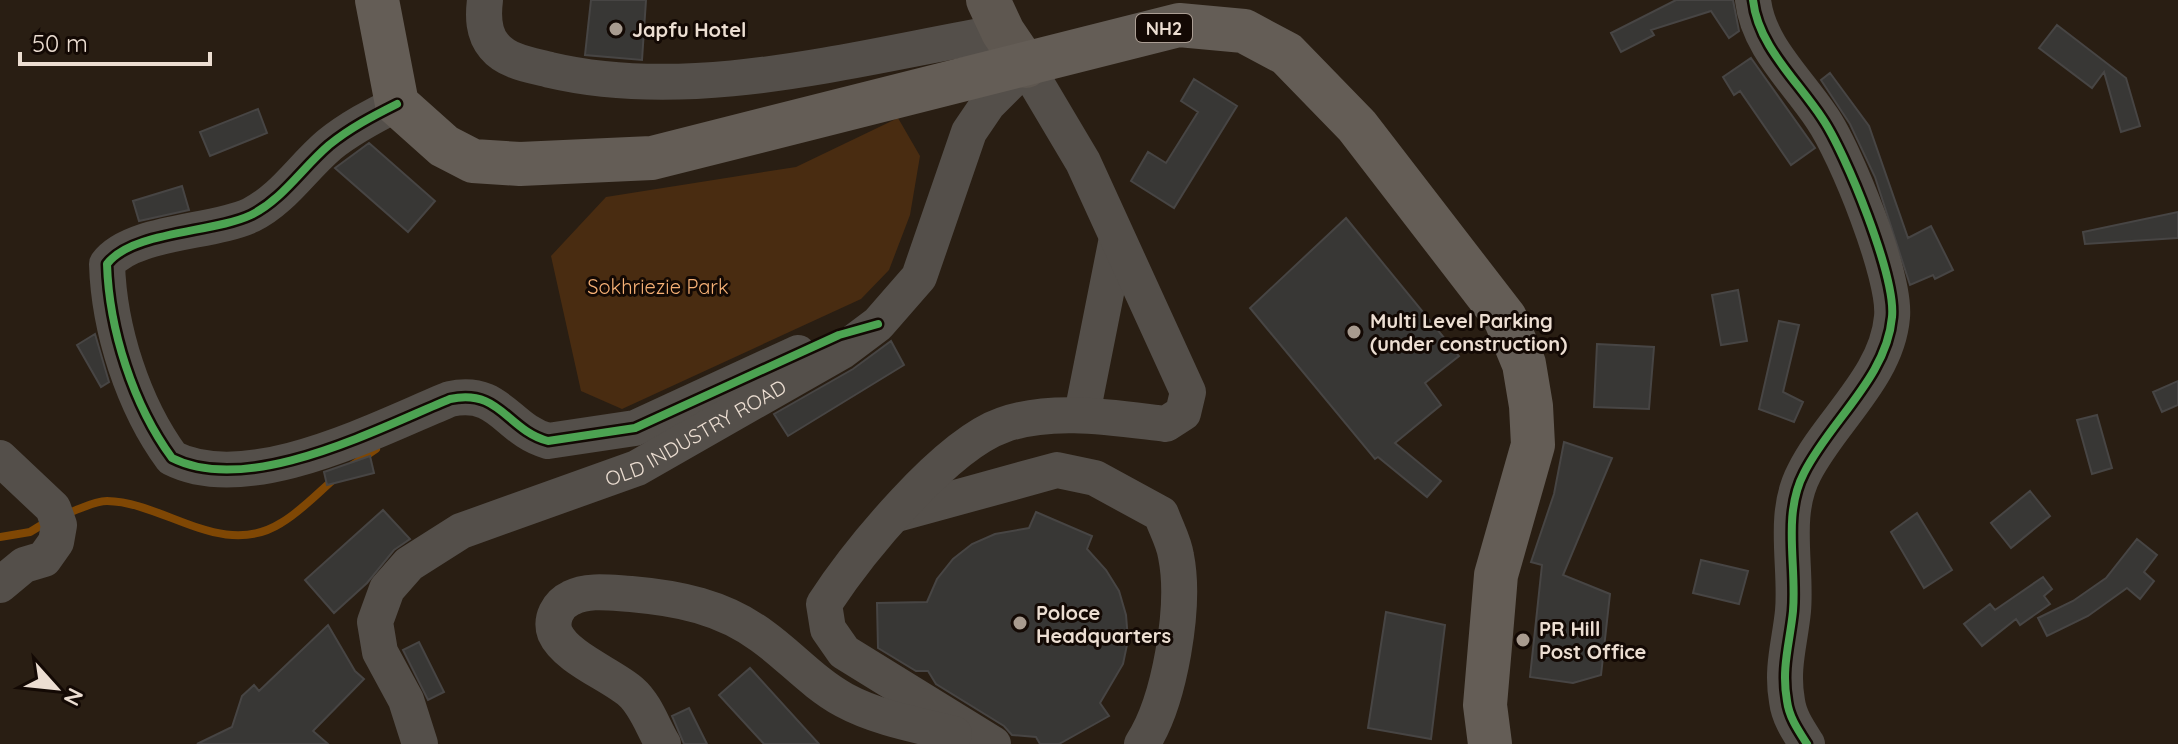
<svg xmlns="http://www.w3.org/2000/svg" width="2178" height="744" font-family="Quicksand,sans-serif">
<style>
.green{fill:#492c11}
.lines{fill:none;stroke-linecap:round;stroke-linejoin:round}
.stream{stroke:#7f4704;stroke-width:8}
.building{fill:#383735;stroke:#474544;stroke-width:2}
.minor{stroke:#544f4a;stroke-width:36}
.major{stroke:#5e5750;stroke-width:44}
.highway{stroke:#645d56;stroke-width:44}
.cycleway-casing{stroke:#130904;stroke-width:13}
.cycleway{stroke:#4ca352;stroke-width:8}
.poi-dot{fill:#a89b8f;stroke:#130904;stroke-width:3}
.labels{text-anchor:middle;dominant-baseline:central;stroke-width:6;stroke-linejoin:round;paint-order:stroke}
.shield{fill:#130904;stroke:#ab9e94;stroke-width:2}
.shield-label{font-size:18px;font-weight:bold;fill:#ecded2}
.poi-label{font-size:20px;font-weight:bold;fill:#ecded2;stroke:#130904;text-anchor:start}
.park-label{font-size:20px;fill:#f7b176;stroke:#130904}
.street-label{font-size:20px;fill:#ecded2;stroke:#130904}
</style>
<rect width="100%" height="100%" fill="#291e13"/>
<path class="green" d="M898,118L920,156L910,215L889,270L861,299L622,409L581,391L551,256L606,197L796,167Z"/>
<g class="lines">
<path class="stream" d="M351,466L376,449
M71,512C82,508 95,501 107,501C165,502 222,560 281,523C300,512 317,494 334,479
M0,537L30,532L48,521"/>
</g>
<path class="building" d="M591,0H646L642,60L585,55Z
M1676,0H1733L1739,31L1729,38L1711,11L1651,30L1654,35L1621,52L1611,33Z
M2057,25L2126,78L2140,126L2121,132L2104,72L2092,88L2039,48Z
M1751,58L1815,148L1791,165L1740,91L1734,95L1723,77Z
M1830,73L1869,126L1908,238L1931,226L1953,270L1935,279L1933,275L1910,285L1875,177L1850,124L1821,80Z
M1194,79L1237,106L1174,208L1131,181L1148,152L1166,163L1198,112L1181,101Z
M258,109L267,133L210,156L200,132Z
M369,143L435,201L408,232L335,168Z
M182,186L189,210L139,221L133,201Z
M2178,212V238L2085,244L2083,232Z
M1346,218L1459,356L1425,383L1441,405L1395,443L1441,481L1427,497L1378,457L1375,459L1250,308Z
M1738,290L1747,341L1721,345L1712,295Z
M1779,321L1799,325L1783,392L1803,402L1794,422L1759,409Z
M95,334L109,382L101,387L77,345Z
M891,341L904,365L788,436L774,414L853,369Z
M1597,344L1654,347L1649,409L1594,407Z
M2178,381V405L2162,412L2153,392Z
M2097,415L2112,468L2092,474L2077,420Z
M1564,442L1612,458L1563,575L1610,594L1601,675L1573,683L1530,677L1542,565L1531,562L1554,494Z
M370,456L374,473L327,485L324,472Z
M2030,491L2050,516L2011,548L1991,523Z
M383,510L410,539L394,550L367,583L334,613L305,580Z
M1036,512L1092,536L1087,549L1106,570L1119,591L1126,615L1128,640L1123,664L1100,703L1109,716L1059,744H1040L1036,737L1012,735L1004,726L936,684L928,671H916L878,648L877,603L927,602L937,579L953,559L972,544L995,534L1029,528Z
M1917,513L1952,570L1924,588L1891,532Z
M2137,539L2157,555L2144,572L2154,581L2140,599L2127,588L2088,616L2047,636L2038,618L2073,601L2106,578Z
M1701,560L1748,571L1739,604L1693,593Z
M2043,577L2052,589L2044,596L2050,604L2020,625L2016,619L1982,646L1964,624L1990,604L1995,610Z
M1386,612L1445,625L1431,739L1368,728Z
M328,625L355,671L364,679L313,731L328,744H197L232,727L242,696L254,685L259,691Z
M419,642L444,692L428,700L403,650Z
M750,668L819,744H764L719,695Z
M689,708L707,744H684L672,716Z"/>
<g class="lines">
<g class="minor">
<path d="M485,0C483,16 483,33 494,46C507,62 531,65 550,70C695,104 858,57 1003,32"/>
<path d="M1753,0C1758,46 1797,80 1822,118C1846,153 1896,277 1892,317C1887,377 1830,421 1804,473C1782,515 1797,566 1793,611C1790,642 1781,668 1787,701C1789,717 1798,730 1807,744"/>
<path d="M397,104C373,116 350,128 329,145C302,168 283,199 251,215C213,233 132,231 107,264C109,329 133,405 172,458C249,497 379,428 450,399C500,388 507,430 548,441L635,428L798,353"/>
<path d="M1082,414L1117,238"/>
<path d="M0,458L53,508L59,525L56,542L44,559L24,565L0,585"/>
<path d="M897,514L1057,470L1095,478L1161,514C1166,528 1174,542 1176,556C1186,606 1170,701 1142,744"/>
<path id="s1" d="M420,744L406,700L380,652L375,622L387,589L409,564L461,531L637,468L842,351L878,324L919,277L969,132L988,104L1026,66L1083,162L1188,392L1183,413L1166,424C1115,418 1053,407 1003,425C945,445 858,552 824,604L828,629L844,652L993,744"/>
<path d="M663,744C653,728 646,705 631,692C612,675 566,658 555,633C550,619 558,604 571,598C588,589 612,593 631,594C678,598 723,607 762,636C790,656 813,683 844,700C877,718 917,725 954,734"/>
</g>
<path class="major" d="M988,0L1003,32L1026,66"/>
<path class="highway" d="M377,0L397,104L444,146L473,161L520,164L652,158L1179,25L1244,31L1287,54L1357,126L1505,318L1524,364L1531,406L1533,445L1496,575L1485,705L1490,744"/>
<defs>
<path id="cycleway" d="M1753,0C1758,46 1797,80 1822,118C1846,153 1896,277 1892,317C1887,377 1830,421 1804,473C1782,515 1797,566 1793,611C1790,642 1781,668 1787,701C1789,717 1798,730 1807,744
M397,104C373,116 350,128 329,145C302,168 283,199 251,215C213,233 132,231 107,264C109,329 133,405 172,458C249,497 379,428 450,399C500,388 507,430 548,441L635,428L839,335L878,324"/>
</defs>
<use href="#cycleway" class="cycleway-casing"/>
<use href="#cycleway" class="cycleway"/>
</g>
<g class="poi-dot">
<circle cx="616" cy="29" r="8"/>
<circle cx="1354" cy="332" r="8"/>
<circle cx="1020" cy="623" r="8"/>
<circle cx="1523" cy="640" r="8"/>
</g>
<g class="labels">
<rect class="shield" x="1136" y="14" width="56" height="28" rx="6"/>
<g class="shield-label">
<text x="1164" y="28">NH2</text>
</g>
<g class="poi-label">
<text x="632" y="29">Japfu Hotel</text>
<text x="1370" y="320">Multi Level Parking<tspan x="1370" dy="23">(under construction)</tspan></text>
<text x="1036" y="612">Poloce<tspan x="1036" dy="23">Headquarters</tspan></text>
<text x="1539" y="628">PR Hill<tspan x="1539" dy="23">Post Office</tspan></text>
</g>
<g class="park-label">
<text x="658" y="286">Sokhriezie Park</text>
</g>
<g class="street-label">
<text stroke="none"><textPath href="#s1" startOffset="516">OLD INDUSTRY ROAD</textPath></text>
</g>
</g>
<g transform="translate(56 688) rotate(117)" stroke="#130904" stroke-width="6" paint-order="stroke">
<path d="M0-6L14 30L0 20L-14 30Z" fill="#ecded2"/>
<text y="-12" font-size="22" font-weight="bold" text-anchor="middle" fill="#ecded2">N</text>
</g>
<path d="M20 52v12h190v-12" fill="none" stroke="#ecded2" stroke-width="4"/>
<text x="32" y="52" font-size="24" fill="#ecded2" stroke="#130904" stroke-width="6" paint-order="stroke">50 m</text>
</svg>
